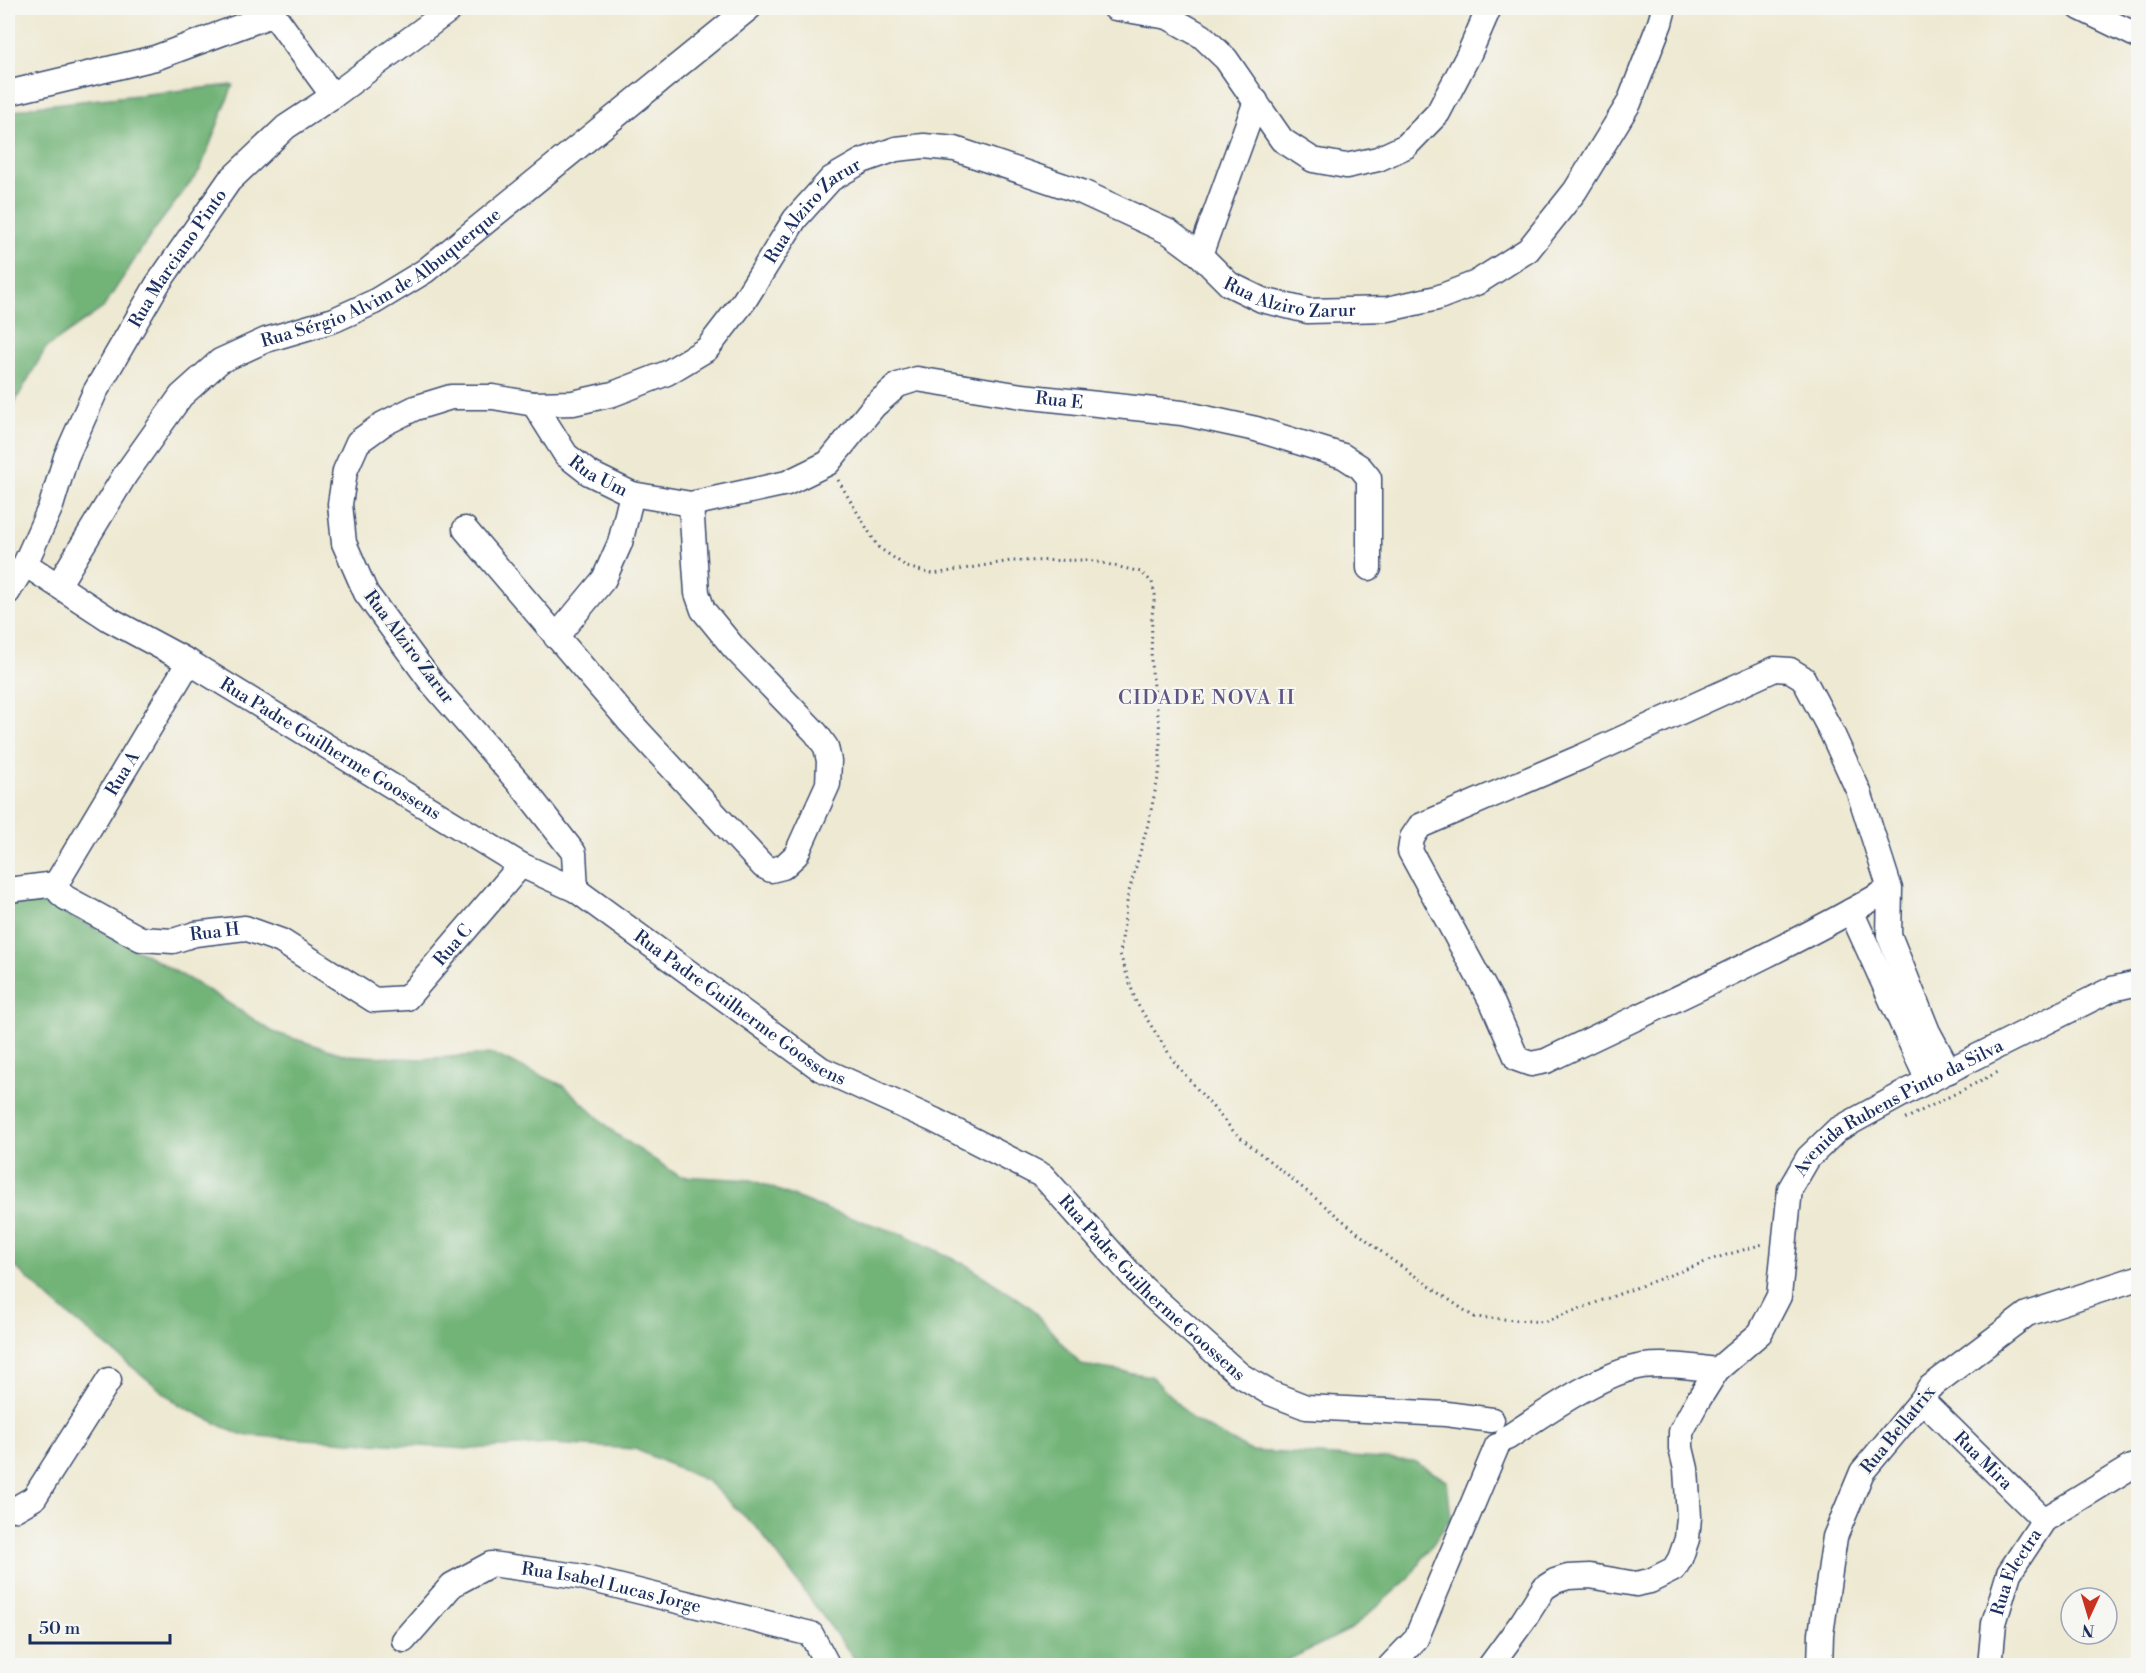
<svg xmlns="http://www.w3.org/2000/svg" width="2146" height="1673" font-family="'Libre Bodoni',serif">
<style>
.forest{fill:#72b478;stroke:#46726b;stroke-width:1.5}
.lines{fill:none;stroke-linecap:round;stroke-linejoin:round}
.minor-casing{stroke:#3b4b6f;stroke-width:27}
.path{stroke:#3b4b6f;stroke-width:3;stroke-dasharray:1.5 4.5;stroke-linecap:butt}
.minor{stroke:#fff;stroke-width:24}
.labels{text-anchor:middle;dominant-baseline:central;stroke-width:4.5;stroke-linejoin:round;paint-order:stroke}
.street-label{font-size:18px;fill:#1b2f5e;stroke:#f6f6f2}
.neighbourhood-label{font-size:20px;letter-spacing:1.5px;fill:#605485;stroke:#f6f6f2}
</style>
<rect width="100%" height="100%" fill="#f6f6f2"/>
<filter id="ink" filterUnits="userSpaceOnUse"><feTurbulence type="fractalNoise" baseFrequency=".0167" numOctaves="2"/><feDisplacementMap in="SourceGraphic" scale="12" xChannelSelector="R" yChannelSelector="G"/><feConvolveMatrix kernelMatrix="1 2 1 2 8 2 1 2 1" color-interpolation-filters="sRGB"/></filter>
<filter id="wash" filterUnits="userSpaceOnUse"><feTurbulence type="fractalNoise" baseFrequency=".008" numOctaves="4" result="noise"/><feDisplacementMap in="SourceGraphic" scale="24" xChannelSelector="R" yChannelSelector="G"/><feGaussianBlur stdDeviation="1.35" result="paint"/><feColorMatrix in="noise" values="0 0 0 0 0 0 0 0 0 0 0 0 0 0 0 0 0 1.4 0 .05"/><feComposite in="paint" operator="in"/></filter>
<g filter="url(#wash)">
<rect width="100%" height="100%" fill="#eee9d2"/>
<path class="forest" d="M233,85L200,170L152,233L103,308L46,348L8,414V113L35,106Z
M8,888H15L140,951L211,992L273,1032L346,1055L419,1059L493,1054L564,1086L617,1135L679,1176L752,1180L833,1212L905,1235L968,1266L1030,1307L1081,1365L1151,1376L1193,1420L1251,1451L1414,1461L1447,1481L1451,1518L1409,1578L1351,1629L1284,1662L1268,1666L859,1665L759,1530L707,1481L635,1449L552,1444L469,1449L240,1435L178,1404L55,1304L8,1260Z"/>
</g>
<g filter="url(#ink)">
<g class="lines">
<defs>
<g id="minor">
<path d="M269,8L333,96"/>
<path d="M1115,8L1168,17L1202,36L1226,59L1282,140L1313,160L1346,166L1378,159L1406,146L1438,113L1469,54L1489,8"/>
<path d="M2080,8L2138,36"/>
<path d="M8,93L155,58L274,14"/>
<path d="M1200,255L1256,101"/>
<path id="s1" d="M534,404L566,455L589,473L632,494L691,504L787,483L828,463L874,406L898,385L917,379L1022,396L1182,413L1256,429L1343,456L1360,467L1369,478V568"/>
<path d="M465,529L628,720L763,866L771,870L783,867L796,855L828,784L829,761L826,747L816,733L734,648L703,610L697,593L691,504"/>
<path id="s2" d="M25,564L109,619L189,662L521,865L576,890L821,1069L934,1120L1043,1176L1143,1288L1240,1375L1270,1393L1306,1407L1446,1414L1492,1420"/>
<path id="s3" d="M59,584L125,475L181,396L220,361L266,340L334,320L374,302L425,271L749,8"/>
<path id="s4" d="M8,592L25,564L51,506L66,457L95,392L157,285L229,181L286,127L333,96L452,8"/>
<path d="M556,637L604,579L620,543L632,494"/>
<path id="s5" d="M56,884L60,893L66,898L141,939L173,941L195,934L245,928L281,941L374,1000L407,998L521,865"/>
<path id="s6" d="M56,884L189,662"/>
<path d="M1890,889C1780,953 1661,1005 1546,1061L1531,1064L1517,1059L1493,1004L1410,851L1412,838L1420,826L1579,758L1775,669L1790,670L1803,678L1832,733L1859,792L1890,889L1889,935L1928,1032L1949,1071"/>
<path d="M8,890L56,884"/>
<path id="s7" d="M576,890L574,853L525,790L432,683L366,593L344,543L340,504L345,471L358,442L383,424L415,408L451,397H493L534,404L573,403L613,394L667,373L707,349L744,301L795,219L831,179L862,161L896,149L924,146L955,149L1082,192L1169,232L1200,255L1229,284L1262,300L1308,311L1388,309L1437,298L1476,283L1528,250L1575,191L1629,103L1660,23L1664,8"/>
<path d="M1851,911L1928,1081"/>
<path id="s8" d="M1922,1400L2044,1520"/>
<path d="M1507,1438C1542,1415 1602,1372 1643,1366C1667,1363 1693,1367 1717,1370"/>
<path d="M8,1507L15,1509L34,1498L109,1380"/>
<path id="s9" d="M404,1640L452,1585L491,1564L577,1576L811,1634L826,1662L823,1666"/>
<path d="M1390,1666L1416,1639L1497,1446"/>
<path id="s10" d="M1490,1666L1523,1621L1544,1588L1555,1581L1568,1577L1590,1576L1636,1584L1650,1581L1674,1569L1680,1559L1687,1539L1689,1517L1686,1469L1681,1448V1432L1697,1402L1717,1370L1760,1333L1779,1296L1790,1189L1808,1158L1837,1130L1910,1090L2112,989L2138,983"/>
<path d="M1820,1666L1821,1634L1835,1537L1862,1472L1922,1400L1929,1388L2027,1314L2138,1278"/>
<path id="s11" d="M1990,1666L1994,1623L2009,1573L2044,1520L2131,1467L2138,1465"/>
</g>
</defs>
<use href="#minor" class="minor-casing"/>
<path class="path" d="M838,480L878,547L907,567L933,574L1011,561L1089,560L1141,572L1152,582L1155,595L1152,615L1151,664L1160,731V769L1148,824L1128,895L1120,954L1136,1002L1175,1063L1235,1133L1389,1258L1474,1317L1544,1322L1716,1258L1763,1244
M1905,1119L1998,1072"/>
<use href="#minor" class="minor"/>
</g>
</g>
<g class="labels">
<g class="street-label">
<text stroke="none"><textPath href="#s7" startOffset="1077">Rua Alziro Zarur</textPath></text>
<text stroke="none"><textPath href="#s4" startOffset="376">Rua Marciano Pinto</textPath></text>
<text stroke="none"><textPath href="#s3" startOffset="459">Rua Sérgio Alvim de Albuquerque</textPath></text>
<text stroke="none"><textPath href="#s7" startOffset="1617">Rua Alziro Zarur</textPath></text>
<text stroke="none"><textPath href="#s1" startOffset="610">Rua E</textPath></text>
<text stroke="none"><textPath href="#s1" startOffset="99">Rua Um</textPath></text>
<text transform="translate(409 647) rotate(53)">Rua Alziro Zarur</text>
<text stroke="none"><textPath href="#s2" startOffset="357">Rua Padre Guilherme Goossens</textPath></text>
<text stroke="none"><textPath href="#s6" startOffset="129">Rua A</textPath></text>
<text stroke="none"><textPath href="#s5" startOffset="178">Rua H</textPath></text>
<text stroke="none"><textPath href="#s5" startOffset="460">Rua C</textPath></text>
<text stroke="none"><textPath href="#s2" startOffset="843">Rua Padre Guilherme Goossens</textPath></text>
<text stroke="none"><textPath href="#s10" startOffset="789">Avenida Rubens Pinto da Silva</textPath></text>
<text stroke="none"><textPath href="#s2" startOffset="1347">Rua Padre Guilherme Goossens</textPath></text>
<text transform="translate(1898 1430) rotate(-51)">Rua Bellatrix</text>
<text stroke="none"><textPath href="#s8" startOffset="86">Rua Mira</textPath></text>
<text stroke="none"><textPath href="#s11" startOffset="99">Rua Electra</textPath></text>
<text stroke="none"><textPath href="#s9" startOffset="240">Rua Isabel Lucas Jorge</textPath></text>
</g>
<g class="neighbourhood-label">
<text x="1207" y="698">CIDADE NOVA II</text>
</g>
</g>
<rect width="2146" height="1673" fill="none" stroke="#f6f6f2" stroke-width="30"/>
<g transform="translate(2089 1616) rotate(184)"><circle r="28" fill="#f6f6f2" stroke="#9ea6b7" stroke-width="1.5"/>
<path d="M0-4.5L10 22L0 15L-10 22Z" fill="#c8321e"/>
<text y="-9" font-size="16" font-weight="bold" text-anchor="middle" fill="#1b2f5e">N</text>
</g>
<path d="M30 1634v9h140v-9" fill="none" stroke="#1b2f5e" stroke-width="3"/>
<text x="39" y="1634" font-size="18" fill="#1b2f5e" stroke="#f6f6f2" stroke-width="4.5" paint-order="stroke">50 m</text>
</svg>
